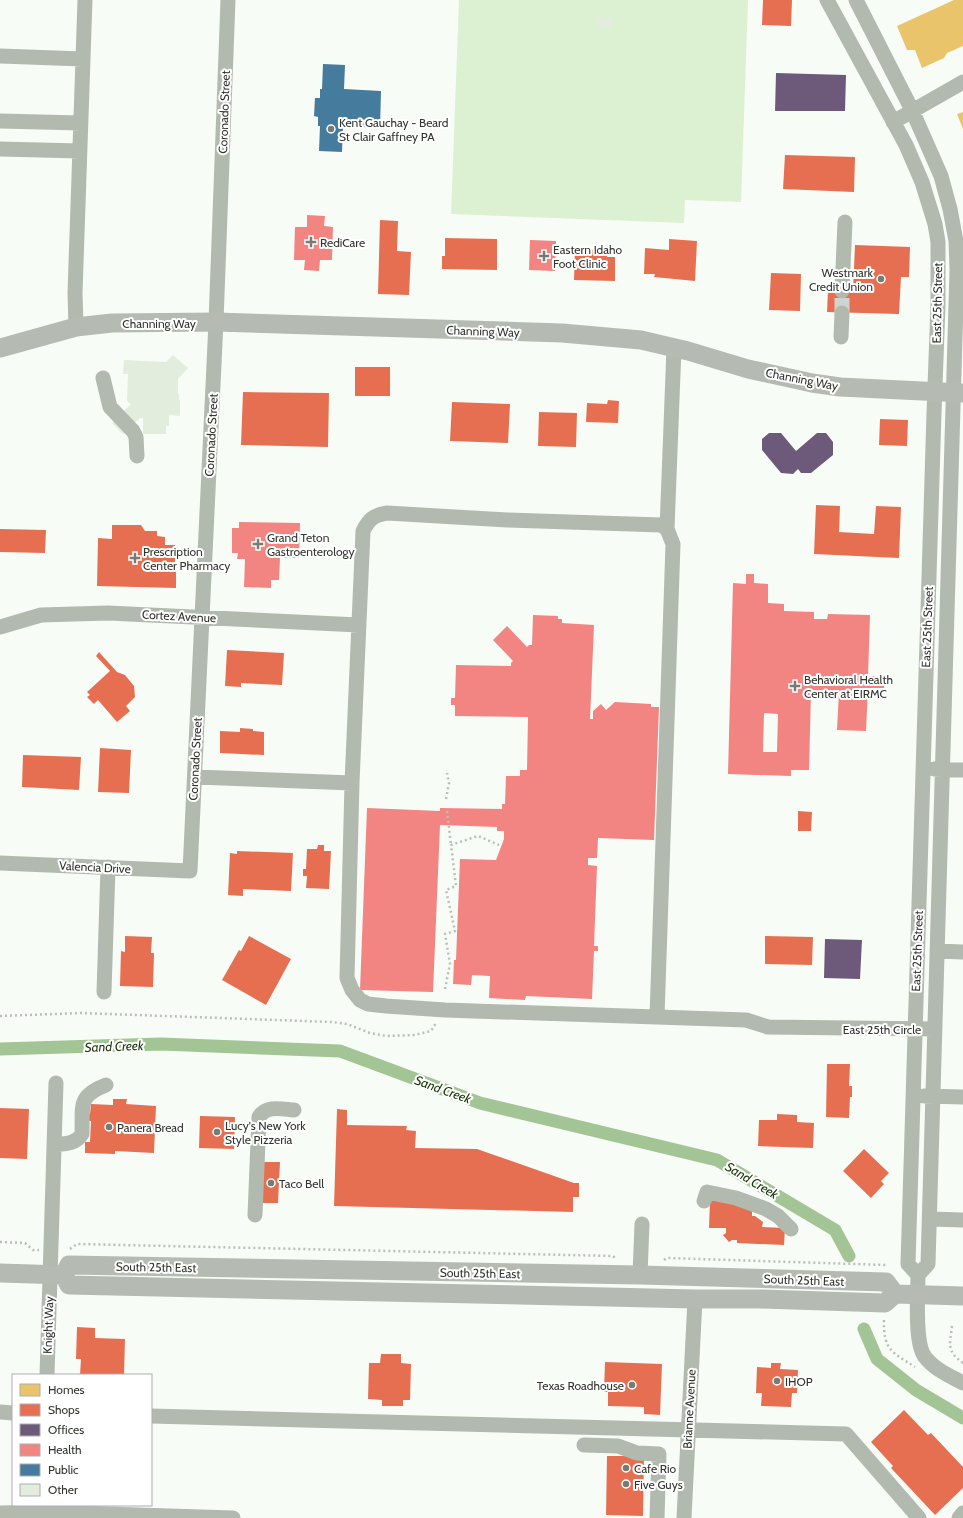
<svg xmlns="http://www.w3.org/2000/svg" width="963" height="1518" font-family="Cabin,sans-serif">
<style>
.green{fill:#dbf1d2}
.homes{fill:#e9c46a}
.shops{fill:#e76f51}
.offices{fill:#6d597a}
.health{fill:#f28482;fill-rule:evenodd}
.public{fill:#457b9d}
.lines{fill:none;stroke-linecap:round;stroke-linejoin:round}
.canal{stroke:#a3c495;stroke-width:13}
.building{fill:#e2eddd}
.minor-tunnel{stroke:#d0d4ce;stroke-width:15;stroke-dasharray:15 8;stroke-linecap:butt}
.path{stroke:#babfb8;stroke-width:2.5;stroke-dasharray:2 3;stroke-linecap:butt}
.minor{stroke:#b2bab0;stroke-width:15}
.major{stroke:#b5bbb2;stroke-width:19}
.poi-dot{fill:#767b74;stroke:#fff;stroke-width:1.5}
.labels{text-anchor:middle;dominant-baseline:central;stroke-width:4;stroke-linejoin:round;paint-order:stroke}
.street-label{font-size:12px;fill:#30352e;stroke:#fff}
.poi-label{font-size:12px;fill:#30352e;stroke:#fff;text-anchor:start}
.water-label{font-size:13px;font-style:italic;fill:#173507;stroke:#fff}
</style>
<rect width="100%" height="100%" fill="#f8fcf6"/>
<path class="green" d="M459,0H748L741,202L685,200L684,223L451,214Z"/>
<path class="homes" d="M954,0H963V46L947,53L944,58L922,68L915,50H907L897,26Z
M963,112V129L957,114Z"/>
<path class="shops" d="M763,0H792L791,26L762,25Z
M785,155L855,157L854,192L783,189Z
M380,220L398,221L397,251L411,252L409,295L378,294Z
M445,238L497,239V270L442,269V256H445Z
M669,239L697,241L695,281L654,277L655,274H644L645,248L669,250Z
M855,245L910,247L909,277H901L899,314L827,312L828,290L853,291Z
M575,249L607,250V257H615V281L574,280Z
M771,273L801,274L800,311L769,310Z
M355,367H390V396H355Z
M243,392L329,393L328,447L241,445Z
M608,400L619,401L618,423L586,422L587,403L607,404Z
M452,402L510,404L508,443L450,441Z
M539,412L577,413L576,447L538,446Z
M880,419L908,420L907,446L879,445Z
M816,505L840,506L839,532L874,534L876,506L901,507L899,558L814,554Z
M112,525H141L145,531H157V536L165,537V545H175V565H161V568L176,569V588L97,586L98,538L112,539Z
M0,529L46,530L45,553L0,552Z
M227,650L284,653L282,685L241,683V687L225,686Z
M99,652L117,672L125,675L134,686L135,697L126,706L130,711L117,722L98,700L94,704L87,697L90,695L87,692L110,671L96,656Z
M240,728L253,729V731L264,732V755L220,753V731L240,732Z
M100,748L131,750L129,793L98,792Z
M23,755L81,757L79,790L22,787Z
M798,811L812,812L811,831H798Z
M318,845H324V851H331L329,889L306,888L307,876H303V869H306L307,849H317Z
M237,851L293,853L291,891L243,889V896L228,895L230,853L237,854Z
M125,936L152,937L151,953H154L153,987L120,986L121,951L125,952Z
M249,936L291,959L266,1005L222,980L239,950L241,951Z
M765,936L813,937L812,965L765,964Z
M827,1064H850L849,1086H852V1097H850L849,1118L826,1117Z
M113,1099H127L126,1104L156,1106L154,1153L115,1151V1154L85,1153V1142H90L91,1121H86V1114H90L91,1104L113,1105Z
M0,1108L29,1109L27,1159L0,1158Z
M337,1109L347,1110V1125L407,1126L406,1130L416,1131L415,1148L477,1149L574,1183H579V1197H573V1212L334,1206Z
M777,1114L797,1115V1122L814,1123L813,1148L758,1146L759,1120H777Z
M200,1116L235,1117L234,1149L199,1148Z
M864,1149L889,1173L881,1181L884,1184L871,1198L843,1171Z
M261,1162H280L278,1203H260Z
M710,1200H727L752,1210V1216H755L763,1222L762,1227L785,1228L784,1245L737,1243V1240H732L729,1242L723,1235L726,1233V1228H709Z
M77,1327L95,1328V1338L125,1339L124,1375H80L81,1359H76Z
M381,1354H401V1363L411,1364L410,1400H403V1406H382V1400L368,1399L369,1363H380Z
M605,1362L662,1364L660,1415L644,1414V1407L608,1406V1392H604Z
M771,1363H781L780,1369L798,1370L797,1393H792L791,1407L761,1406L762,1393H756L757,1367L771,1368Z
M904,1410L928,1435L931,1433L963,1467V1488L935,1515L891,1468L893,1466L871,1442Z
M607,1456H644L643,1516L606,1515Z"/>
<path class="offices" d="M776,73L846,75L845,111H775Z
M769,433H781L796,451L817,433H826L833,442V455L811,473H801L798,469L793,474L781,473L762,450V439Z
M825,939L862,940L860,979L824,978Z"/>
<path class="health" d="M307,215L325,216L324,226L333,227L332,260H320L319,271L304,270L305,260H294L295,227H307Z
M530,240L556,241L555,271L529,270Z
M239,522L300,523L299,558H280L279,580H271V588L244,587L245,559H237L238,553H232V528H239Z
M746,574H754V583L768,584V603L784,604V611L814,612V619H827L828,614L870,615L868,676H885L884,688H868L866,731L837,730L839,692L811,691L809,770H791V776L728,774L733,583L746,584ZM764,713L778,714L777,752H763Z
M533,615L558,616V619H562V623L594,625L590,719H593V711L601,704L606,710L615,702L651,704V707H659L654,840L598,838L597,858H588V865L597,866L594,946H598V951H594L592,999L526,996L525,1000L489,998L490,976L472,975L471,985L453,984L454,960H456L460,859L496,860L504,839V831H497V827L440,825L433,992L360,990L367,808L440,811V808L502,809V804H505L506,776H520V770H527L528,717L455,716V705H451V698H455L456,665L511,666V663L513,661L493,640L507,626L527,647L529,645H532Z"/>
<path class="public" d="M323,64L345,65L344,89L381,91L380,128L343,126L342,152L319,151L320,126H318V117L314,116L315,98H320V89H322Z"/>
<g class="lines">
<path class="canal" d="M0,1049L161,1044L340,1051L480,1103L717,1160L835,1230L849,1256
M864,1329L877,1359L916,1390L963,1418"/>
</g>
<path class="building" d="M596,18H613L612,28L596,27Z
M173,355L188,368L178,379V394L179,393V400H180V416L169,415V426H166V434H143V418H140L123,434L112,423L131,404L127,401L128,374H123L124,360L166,362Z"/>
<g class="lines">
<path class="minor-tunnel" d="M842,313V291"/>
<path class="path" d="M446,799L449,783L447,773
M447,811L451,845
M445,989L450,964L445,934L455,931L446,890L456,886L451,845L478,836L499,845
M0,1016L81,1013L332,1022L347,1024L370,1033L386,1036L414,1035L431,1031L436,1023
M0,1242L25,1243L33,1250H39
M70,1249L77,1244L613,1256L616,1259
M664,1260L667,1258L886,1265
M884,1320C883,1350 892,1352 915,1367
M952,1326C950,1344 946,1351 963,1363"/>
<path class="minor" d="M827,0L906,145L922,182L935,224L938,242V305L934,413L908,1264L918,1275C918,1294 914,1343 925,1357C934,1369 950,1376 963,1383
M856,0L912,110L941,176L950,209L956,241L957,270L928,1264L918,1275
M0,56L83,59
M0,121L81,123
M893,122L963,82
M0,149L80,151
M842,291L845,222
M76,327L75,293L85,0
M841,337L842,313
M103,378L110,407L133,431L136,437L137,456
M667,529L674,348
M0,627L41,615L108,613L359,625
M934,769L963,770
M195,777L352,783
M0,863L190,871L216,322L228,0
M937,951L963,952
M104,992L108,867
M657,1017L673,544L667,529L661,525L507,520L387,513C374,515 369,519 363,531L352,783L347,978L352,990L360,1000L368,1004L386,1006L445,1010L746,1020L768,1027L935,1029
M924,1096L963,1097
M54,1145C65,1144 76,1144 82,1134C83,1106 77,1096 106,1085
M704,1201L707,1192L736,1198L766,1209L778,1216L791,1229
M255,1215L259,1117C267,1105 281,1109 294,1110
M930,1219L963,1220
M640,1275L642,1224
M47,1375L56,1083
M0,1412L13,1413
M151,1416L846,1434L919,1518
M584,1445L618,1446L637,1453L659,1454L657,1518
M0,1513L44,1512L233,1518
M684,1518L695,1299
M959,1518L963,1513"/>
<path class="major" d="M0,348L76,327L112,323L216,322L562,333L641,340L688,351L748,369L812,383L840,387L963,393
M0,1273L64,1275
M64,1275L69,1285L695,1299H760L885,1303L895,1294L963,1296
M64,1275L69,1265L640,1275L886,1282L895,1294"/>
</g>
<g class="poi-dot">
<circle cx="331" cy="129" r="4"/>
<path d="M309 236h4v4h4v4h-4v4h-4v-4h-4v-4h4z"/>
<path d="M542 250h4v4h4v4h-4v4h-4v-4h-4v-4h4z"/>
<circle cx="881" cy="279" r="4"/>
<path d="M256 538h4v4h4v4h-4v4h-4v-4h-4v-4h4z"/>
<path d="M133 552h4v4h4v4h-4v4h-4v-4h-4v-4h4z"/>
<path d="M793 680h4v4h4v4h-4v4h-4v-4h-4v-4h4z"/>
<circle cx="109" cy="1127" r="4"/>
<circle cx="217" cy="1132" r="4"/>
<circle cx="271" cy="1183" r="4"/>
<circle cx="777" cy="1381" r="4"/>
<circle cx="632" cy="1385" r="4"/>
<circle cx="626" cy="1468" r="4"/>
<circle cx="626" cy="1484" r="4"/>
</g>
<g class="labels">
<g class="street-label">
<text transform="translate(224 112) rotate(-88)">Coronado Street</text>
<text transform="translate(937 303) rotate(-89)">East 25th Street</text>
<text x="159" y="323">Channing Way</text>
<text transform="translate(483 331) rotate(2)">Channing Way</text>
<text transform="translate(802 379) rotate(11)">Channing Way</text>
<text transform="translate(211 435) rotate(-87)">Coronado Street</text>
<text transform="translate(179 616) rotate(3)">Cortez Avenue</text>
<text transform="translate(927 627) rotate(-88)">East 25th Street</text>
<text transform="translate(195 759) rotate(-87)">Coronado Street</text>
<text transform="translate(95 867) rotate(3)">Valencia Drive</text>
<text transform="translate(917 951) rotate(-88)">East 25th Street</text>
<text x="882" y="1029">East 25th Circle</text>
<text transform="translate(156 1267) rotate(1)">South 25th East</text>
<text transform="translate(480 1273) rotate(1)">South 25th East</text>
<text transform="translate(804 1280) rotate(2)">South 25th East</text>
<text transform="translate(48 1325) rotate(-88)">Knight Way</text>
<text transform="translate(689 1409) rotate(-87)">Brianne Avenue</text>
</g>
<g class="poi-label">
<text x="339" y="122">Kent Gauchay - Beard<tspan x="339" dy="14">St Clair Gaffney PA</tspan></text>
<text x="320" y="242">RediCare</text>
<text x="553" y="249">Eastern Idaho<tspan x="553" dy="14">Foot Clinic</tspan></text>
<text x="873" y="272" text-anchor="end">Westmark<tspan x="873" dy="14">Credit Union</tspan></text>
<text x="267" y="537">Grand Teton<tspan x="267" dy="14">Gastroenterology</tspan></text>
<text x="143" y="551">Prescription<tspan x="143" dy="14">Center Pharmacy</tspan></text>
<text x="804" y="679">Behavioral Health<tspan x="804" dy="14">Center at EIRMC</tspan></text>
<text x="225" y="1125">Lucy's New York<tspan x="225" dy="14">Style Pizzeria</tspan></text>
<text x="117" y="1127">Panera Bread</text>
<text x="279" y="1183">Taco Bell</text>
<text x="785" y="1381">IHOP</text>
<text x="624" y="1385" text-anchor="end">Texas Roadhouse</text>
<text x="634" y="1468">Cafe Rio</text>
<text x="634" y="1484">Five Guys</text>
</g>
<g class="water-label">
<text transform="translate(114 1046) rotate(-2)">Sand Creek</text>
<text transform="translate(443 1089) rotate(20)">Sand Creek</text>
<text transform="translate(752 1180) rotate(31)">Sand Creek</text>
</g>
</g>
<rect x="12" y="1374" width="140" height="132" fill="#ffffff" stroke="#acaeab"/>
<rect x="20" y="1384" width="20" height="12" fill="#e9c46a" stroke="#acaeab"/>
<text x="48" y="1394" font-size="12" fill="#30352e">Homes</text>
<rect x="20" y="1404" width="20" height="12" fill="#e76f51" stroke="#acaeab"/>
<text x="48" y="1414" font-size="12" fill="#30352e">Shops</text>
<rect x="20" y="1424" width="20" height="12" fill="#6d597a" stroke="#acaeab"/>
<text x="48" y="1434" font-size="12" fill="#30352e">Offices</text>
<rect x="20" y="1444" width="20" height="12" fill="#f28482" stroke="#acaeab"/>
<text x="48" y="1454" font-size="12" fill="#30352e">Health</text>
<rect x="20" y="1464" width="20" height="12" fill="#457b9d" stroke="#acaeab"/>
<text x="48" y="1474" font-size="12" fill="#30352e">Public</text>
<rect x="20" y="1484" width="20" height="12" fill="#e2eddd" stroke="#acaeab"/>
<text x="48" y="1494" font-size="12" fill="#30352e">Other</text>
</svg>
